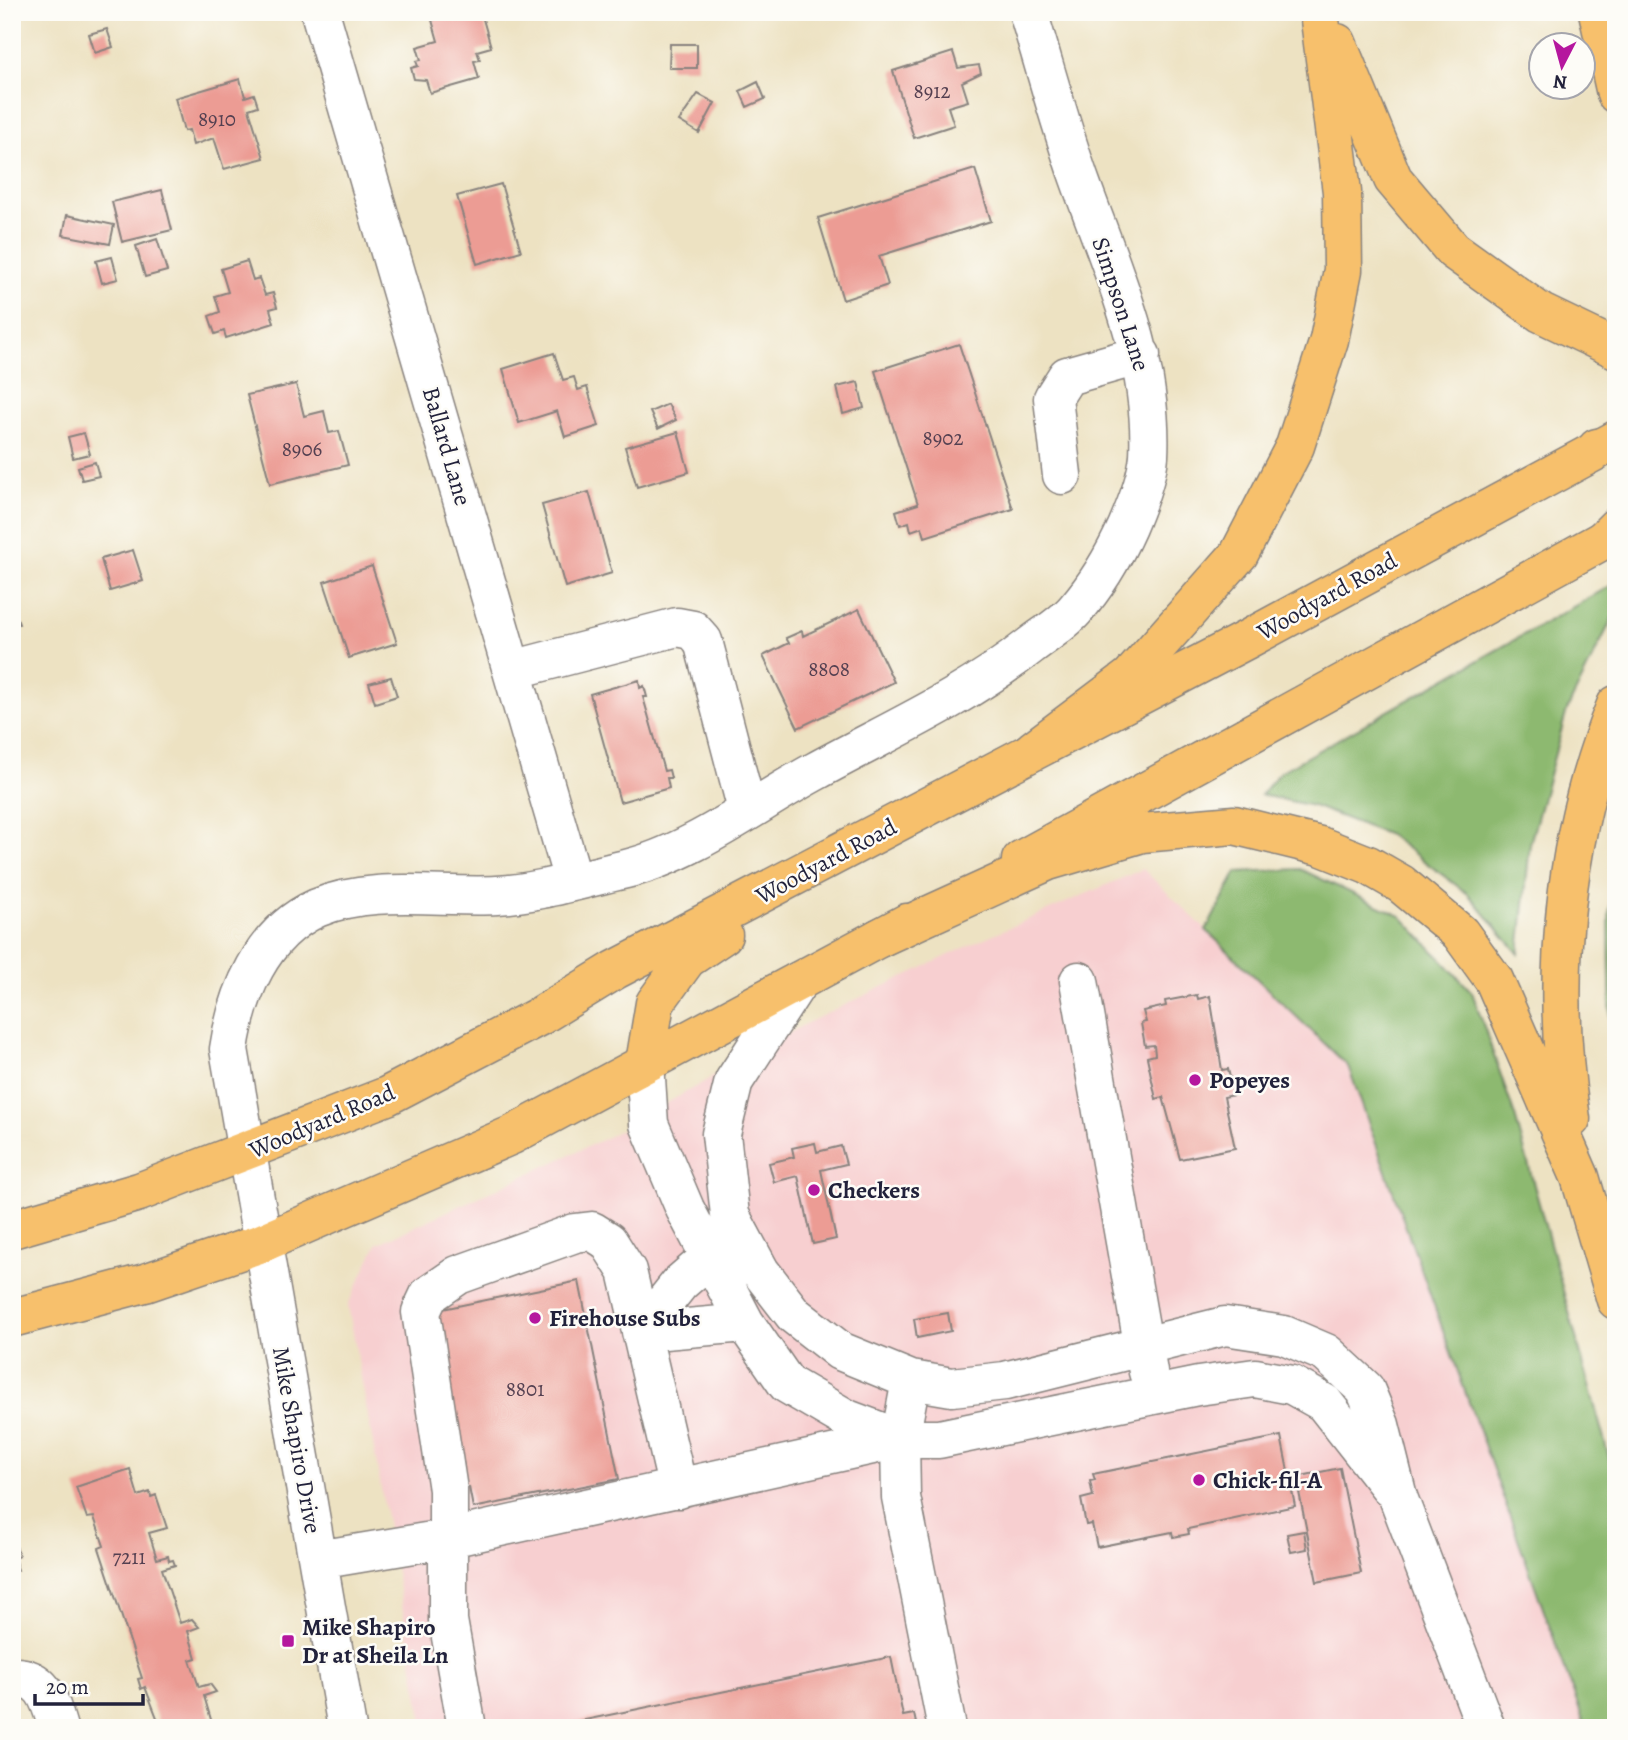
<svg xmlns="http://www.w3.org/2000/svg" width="1628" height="1740" font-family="Alegreya,serif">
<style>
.built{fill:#f7cfd0}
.forest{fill:#8db970;stroke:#586e56;stroke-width:2}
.building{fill:#ec9c94}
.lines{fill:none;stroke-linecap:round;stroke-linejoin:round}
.minor-casing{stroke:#88827e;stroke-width:41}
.major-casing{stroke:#88827e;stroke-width:41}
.highway-casing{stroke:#88827e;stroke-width:41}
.minor{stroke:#fff;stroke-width:38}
.major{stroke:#f7c06c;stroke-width:38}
.highway{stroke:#f7c06c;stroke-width:38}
.poi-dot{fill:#b5179e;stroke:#fdfcf7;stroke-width:2.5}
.labels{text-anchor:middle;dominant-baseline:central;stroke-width:5;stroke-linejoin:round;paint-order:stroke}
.number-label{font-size:21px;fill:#544051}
.street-label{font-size:24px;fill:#22223b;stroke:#fdfcf7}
.poi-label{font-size:24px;font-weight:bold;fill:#22223b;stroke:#fdfcf7;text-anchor:start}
</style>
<rect width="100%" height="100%" fill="#fdfcf7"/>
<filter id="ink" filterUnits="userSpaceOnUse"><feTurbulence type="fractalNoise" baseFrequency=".0143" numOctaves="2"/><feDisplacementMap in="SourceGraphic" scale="14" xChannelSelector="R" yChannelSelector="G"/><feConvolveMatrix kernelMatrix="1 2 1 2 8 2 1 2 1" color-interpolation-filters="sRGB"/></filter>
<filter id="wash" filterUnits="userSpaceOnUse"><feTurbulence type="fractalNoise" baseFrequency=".00686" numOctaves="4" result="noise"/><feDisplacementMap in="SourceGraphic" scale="28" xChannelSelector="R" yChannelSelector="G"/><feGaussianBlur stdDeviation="1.57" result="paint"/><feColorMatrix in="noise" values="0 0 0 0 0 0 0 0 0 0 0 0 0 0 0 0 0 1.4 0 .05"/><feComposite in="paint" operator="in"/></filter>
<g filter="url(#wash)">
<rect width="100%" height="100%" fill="#ede2c2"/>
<path class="built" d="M1143,869L1348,1066L1586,1728H424L348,1305L377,1244L606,1138L805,1024L987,937Z"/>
<path class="forest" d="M1612,585L1616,591V611L1567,710L1530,844L1519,954L1468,894L1389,835L1313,806L1261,795L1280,772Z
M1300,869L1401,916L1472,992L1515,1116L1616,1483V1728H1586L1348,1066L1206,930L1237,872Z
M1616,871V1070L1611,1054L1609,914Z"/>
<g id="blocks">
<path class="building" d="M460,12H481L491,47L477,51L480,60L474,61L479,79L430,93L426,80L414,79L411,68L418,66L416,61L421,60L417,47L438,41L432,20Z
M107,29L113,47L95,53L89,34Z
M670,44H697V68H669Z
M953,52L958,68L979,65L981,73L962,82L968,101L948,107L954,125L914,138L893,71Z
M240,79L245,97L254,94L258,106L249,109L264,158L224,169L214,138L193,145L189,130L184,131L175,98Z
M758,82L765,99L747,107L740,91Z
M698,94L715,103L699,133L679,121Z
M975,169L991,221L879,256L888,285L843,300L818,218Z
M501,184L521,251L477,264L457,196Z
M162,190L172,230L122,242L112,202Z
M67,215L114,225L110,244L63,235Z
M157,239L167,271L145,277L136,246Z
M112,257L118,279L102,283L96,261Z
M247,261L253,280L259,278L265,295L273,293L277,307L270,309L274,323L226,338L224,331L215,334L209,316L220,312L215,296L228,292L221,269Z
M959,344L1013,509L925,537L922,527L911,531L909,522L900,525L896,511L918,504L875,371Z
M554,353L563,380L574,377L578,390L587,387L599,426L565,437L557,411L519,423L503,369Z
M858,382L864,408L843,414L837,387Z
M296,384L304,416L324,411L329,433L339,431L348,465L270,484L247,395Z
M668,404L676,420L658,429L650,412Z
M678,432L689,472L637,487L625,447Z
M84,433L90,454L73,458L68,437Z
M95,462L99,476L82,480L78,467Z
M589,492L612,573L565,587L542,505Z
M133,550L143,581L110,591L101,559Z
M372,566L397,643L349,658L324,582Z
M12,603L19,624L12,625Z
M859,609L894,682L798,728L763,656L789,643L786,638L802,631L803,636Z
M391,677L397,696L375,703L369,683Z
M639,680L640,688L644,686L647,697H643L664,771L669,770L671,778H667L669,788L620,802L590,694Z
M1197,995L1198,999L1210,996L1222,1070L1228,1069L1234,1095L1224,1097L1235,1148L1180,1159L1163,1097L1156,1099L1147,1057L1155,1055L1154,1045L1145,1046L1141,1023L1146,1022L1143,1011L1166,1006L1165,1001Z
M815,1143L817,1152L841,1146L846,1164L821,1170L836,1239L813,1244L798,1176L774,1182L769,1163L794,1157L792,1148Z
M579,1281L619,1479L473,1508L469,1487L456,1490L452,1469L464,1467L433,1311Z
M948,1313L951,1331L917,1338L914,1319Z
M1281,1436L1295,1506L1188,1529L1189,1534L1173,1537L1172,1532L1097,1547L1092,1524L1086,1525L1081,1499L1093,1496L1090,1481L1095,1480L1093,1474Z
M1340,1468L1361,1573L1317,1582L1296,1477Z
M130,1469L138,1496L150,1492L151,1497L156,1495L167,1528L149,1533L157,1559L168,1556L169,1561L173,1560L175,1565L162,1569L180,1623L192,1619L199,1627L188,1631L196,1658L190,1660L199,1687L210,1684L216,1692L204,1696L212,1723L197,1728H161L145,1687L141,1689L138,1679L142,1678L99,1548L104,1546L94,1517L87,1518L76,1487Z
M1304,1531L1307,1549L1291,1552L1287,1534Z
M16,1546L19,1556L14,1558L18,1570L12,1571V1547Z
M891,1657L903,1716L914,1714L917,1728H546Z"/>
</g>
</g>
<g filter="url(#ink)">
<use href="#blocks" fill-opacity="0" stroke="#88827e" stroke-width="2"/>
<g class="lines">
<defs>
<path id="minor" d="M320,12L573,880
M1062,475L1053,398L1067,376L1141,355
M512,670L677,627L693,630L703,641L747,810
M799,981L734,1081L721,1134L730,1215L760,1271L794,1315L840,1351L911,1380L952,1387L1005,1381L1225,1326L1284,1335L1326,1353L1365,1389L1380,1425L1398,1497L1486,1728
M1079,981L1148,1372
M645,1063L649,1124L685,1209L745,1323L787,1384L847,1419L900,1439H939L1198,1386L1255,1378L1292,1385L1324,1403L1390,1487
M641,1332L745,1323
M641,1332L680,1283L710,1257
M911,1380L900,1439L901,1497L947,1728
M318,1560L450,1538L900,1439
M12,1677C45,1676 50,1702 58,1728
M347,1728L229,1049C237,995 261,933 317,908C371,885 439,898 497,895C539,893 585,878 626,869C691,854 758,802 816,771C889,731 964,698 1030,646C1044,635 1063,624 1075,610C1096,586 1114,556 1127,527C1136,506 1147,479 1149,456C1154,358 1111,268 1079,178C1060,124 1045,67 1028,12
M467,1728L448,1620V1490L421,1312L429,1295L458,1275L575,1233L592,1231L608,1241L627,1271L678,1489"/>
<path id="major" d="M1021,860L1616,533
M645,1063L655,1003L687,959L723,935
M12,1229L139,1192L387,1096L540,1016L615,970L1246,640L1616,440
M12,1318L145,1283L262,1243L512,1135L907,923"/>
<path id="highway" d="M1598,12L1616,94
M1337,43L1393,179L1453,250L1541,313L1616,349
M1597,448L1616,445
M1604,539L1616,527
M1033,750L1130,677L1239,554L1295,446L1329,340L1343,270L1342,192L1319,12
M879,938L1048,861L1142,833L1234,825L1320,846L1368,865L1401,884L1460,933L1494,980L1580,1177L1616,1300
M1571,1119C1550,983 1563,834 1616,705"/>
</defs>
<use href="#minor" class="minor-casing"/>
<use href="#major" class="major-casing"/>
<use href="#highway" class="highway-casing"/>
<use href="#minor" class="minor"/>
<use href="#major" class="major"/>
<use href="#highway" class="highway"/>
</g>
</g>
<g class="poi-dot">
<circle cx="1195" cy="1080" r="7"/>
<circle cx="814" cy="1190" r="7"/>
<circle cx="535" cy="1318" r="7"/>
<circle cx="1199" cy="1480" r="7"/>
<rect x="281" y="1634" width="14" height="14" rx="3.5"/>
</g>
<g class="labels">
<g class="number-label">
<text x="932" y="91">8912</text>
<text x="217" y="119">8910</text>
<text x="943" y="438">8902</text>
<text x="302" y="449">8906</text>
<text x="829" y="669">8808</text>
<text x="525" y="1389">8801</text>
<text x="129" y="1557">7211</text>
</g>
<g class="street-label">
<text transform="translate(1121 304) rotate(72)">Simpson Lane</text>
<text transform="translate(447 446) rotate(74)">Ballard Lane</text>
<text transform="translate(1327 596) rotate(-29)">Woodyard Road</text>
<text transform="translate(826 861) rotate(-28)">Woodyard Road</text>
<text transform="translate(322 1121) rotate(-23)">Woodyard Road</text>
<text transform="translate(297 1440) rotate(80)">Mike Shapiro Drive</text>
</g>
<g class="poi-label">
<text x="1209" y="1080">Popeyes</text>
<text x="828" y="1190">Checkers</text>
<text x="549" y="1318">Firehouse Subs</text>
<text x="1213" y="1480">Chick-fil-A</text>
<text x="302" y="1627">Mike Shapiro<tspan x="302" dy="28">Dr at Sheila Ln</tspan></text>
</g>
</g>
<rect width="1628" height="1740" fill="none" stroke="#fdfcf7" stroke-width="42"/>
<g transform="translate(1562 66) rotate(186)"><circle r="33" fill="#fdfcf7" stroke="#a5a5ac" stroke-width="2"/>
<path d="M0-5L12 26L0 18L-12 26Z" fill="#b5179e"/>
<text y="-10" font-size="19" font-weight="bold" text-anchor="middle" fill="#22223b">N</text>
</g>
<path d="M35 1694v10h108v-10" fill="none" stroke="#22223b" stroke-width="3.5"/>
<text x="46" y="1694" font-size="21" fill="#22223b" stroke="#fdfcf7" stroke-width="5" paint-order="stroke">20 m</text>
</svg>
